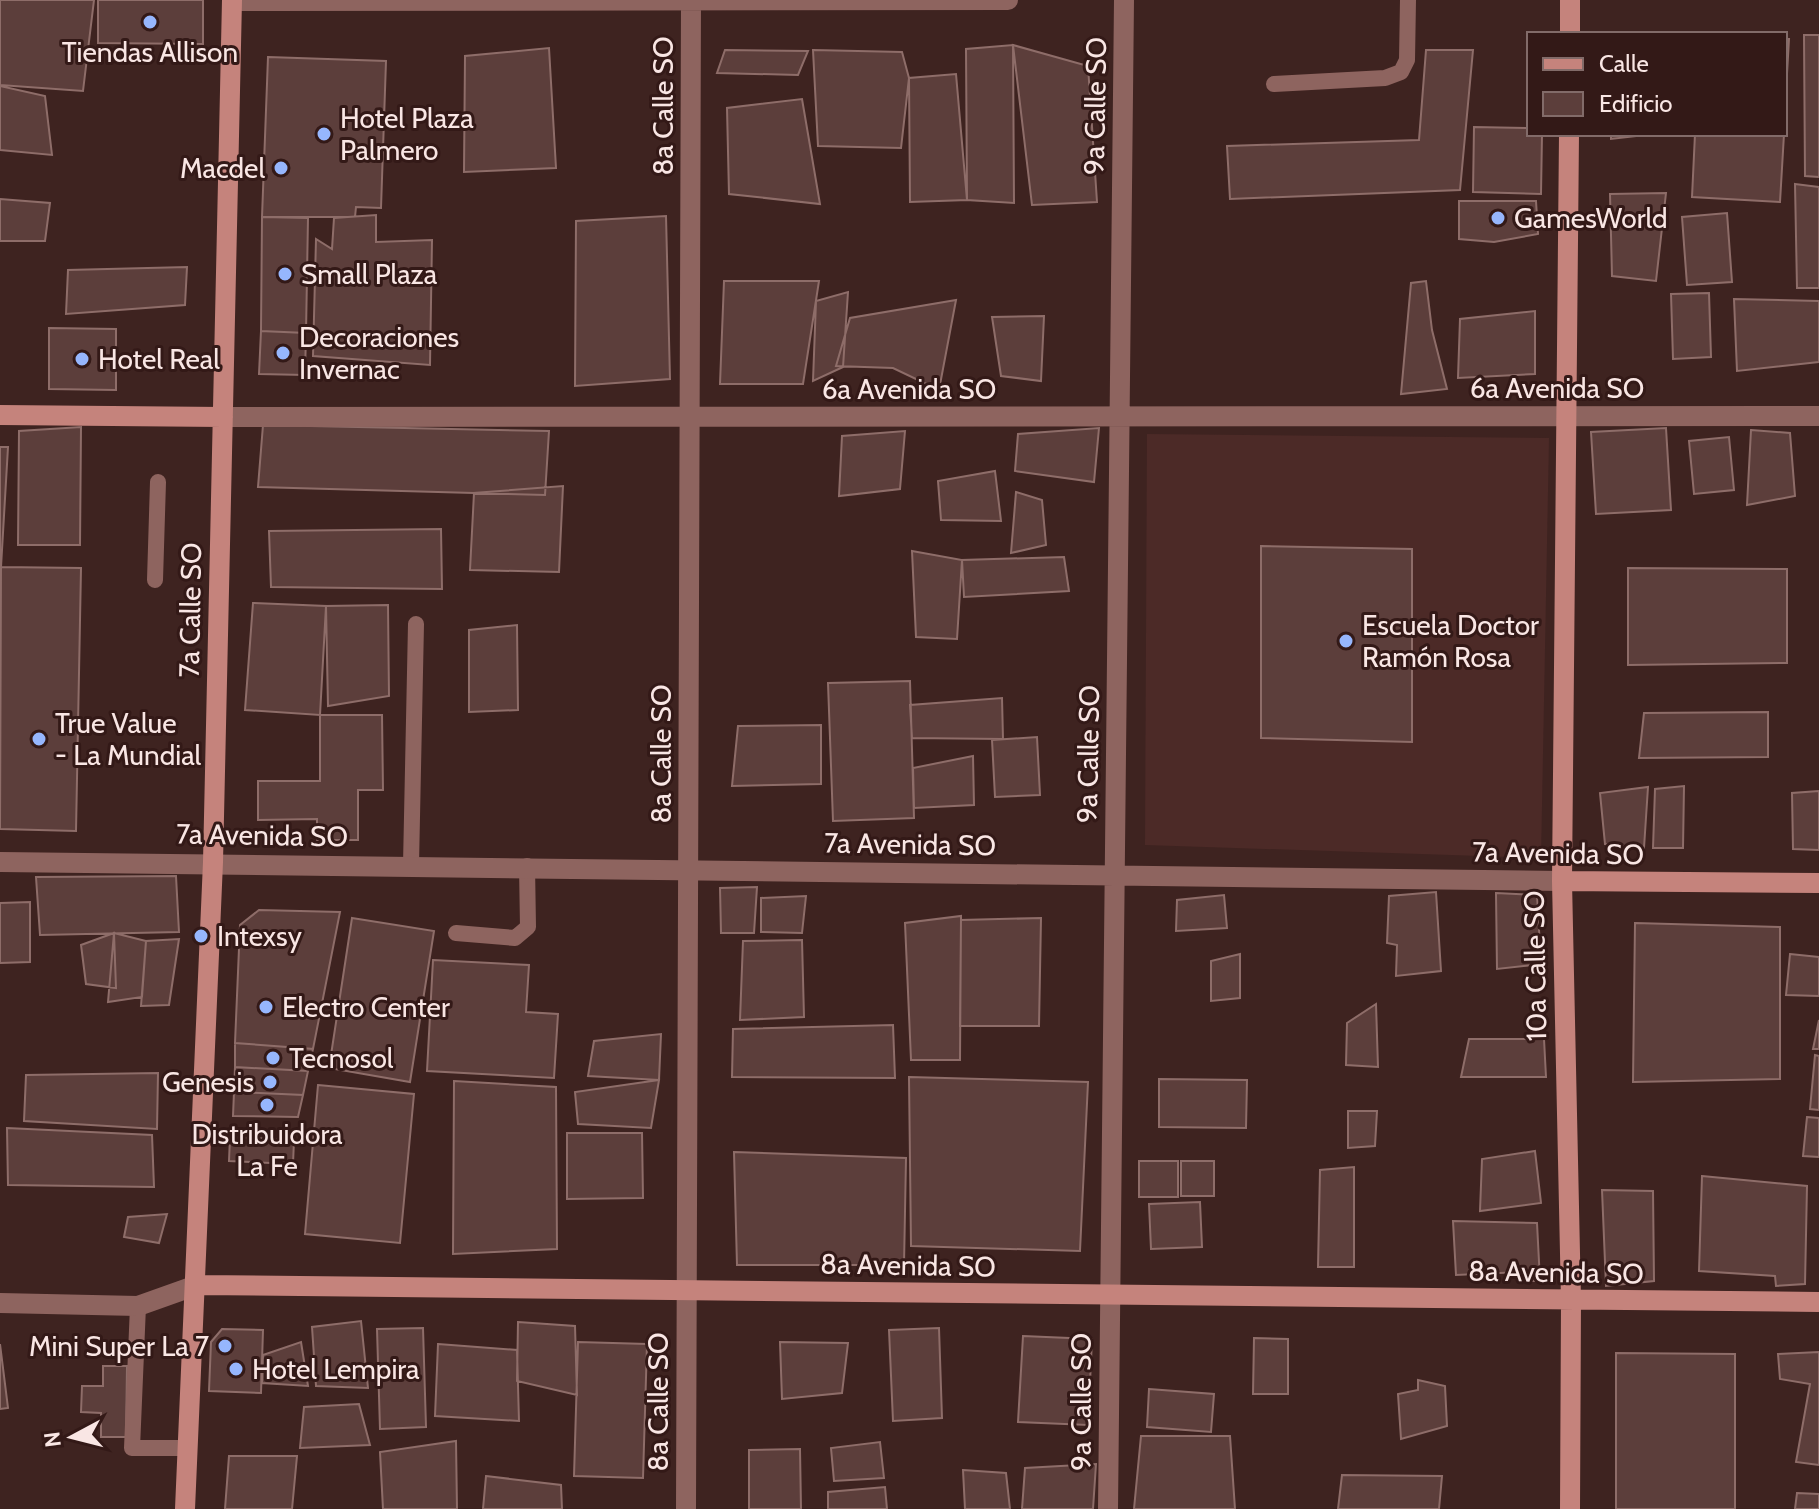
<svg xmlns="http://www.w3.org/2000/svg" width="1819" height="1509" font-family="Cabin,sans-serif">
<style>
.built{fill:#4c2a27}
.building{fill:#5c3e3b;stroke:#8e6d69;stroke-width:2}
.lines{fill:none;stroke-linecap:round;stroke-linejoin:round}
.lane{stroke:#8e645f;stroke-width:16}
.street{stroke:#8e645f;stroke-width:20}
.secondary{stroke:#c5837c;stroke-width:20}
.poi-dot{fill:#96b6fd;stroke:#331917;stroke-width:3}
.labels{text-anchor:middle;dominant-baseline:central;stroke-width:6;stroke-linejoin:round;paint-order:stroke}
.poi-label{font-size:28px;fill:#f9e6e4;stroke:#331917;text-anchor:start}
.street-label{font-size:28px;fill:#f9e6e4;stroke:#331917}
</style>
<rect width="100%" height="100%" fill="#3e2320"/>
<path class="built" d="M1147,434L1549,438L1541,858L1145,845Z"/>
<path class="building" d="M0,0H94L83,91L0,85Z
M98,0H203V44L98,43Z
M1804,35H1819V177L1805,176Z
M1785,39H1789L1785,108Z
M1013,45L1014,203L967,200L966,49Z
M1013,45L1088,66L1097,202L1032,205Z
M549,48L556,168L464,172L465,56Z
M725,50L808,51L798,75L717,73Z
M813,50L902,52L909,78L901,148L818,146Z
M1426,50H1473L1460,190L1230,199L1227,146L1419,140Z
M268,57L386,61L381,208L356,207L355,217H262Z
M956,74L967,200L910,202L909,78Z
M0,86L45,96L52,155L0,150Z
M802,99L820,204L729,194L727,108Z
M1474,127L1529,128V134H1542L1541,194L1473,192Z
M1611,134H1654L1611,139Z
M1695,134H1784L1780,202L1692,197Z
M1795,184L1819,187V288H1797Z
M1666,193L1656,281L1612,276L1610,194Z
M0,199L50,203L45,241H0Z
M1459,201H1536L1538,234L1494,242L1459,239Z
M1727,213L1732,282L1687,285L1682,217Z
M376,215V242L432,240L430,365L313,356L316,239L332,249L334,218Z
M666,216L670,379L575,386L576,221Z
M262,217L308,218L306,333L261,331Z
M187,267L185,305L66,314L68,270Z
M724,281H819L803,384H720Z
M1426,281L1432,330L1447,389L1401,394L1411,283Z
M848,292L843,367L813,381L816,301Z
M1709,293L1711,357L1673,359L1671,294Z
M1734,299L1819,301V362L1737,371Z
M956,300L939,390L893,368L836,366L850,318Z
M1535,311V374L1458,378L1460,319Z
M1044,316L1041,381L1001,376L992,317Z
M49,328L116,329V390L49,389Z
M261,331L306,333L305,375L259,374Z
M263,425L549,431L545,495L258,487Z
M81,427L80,545H18L19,431Z
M1099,428L1094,482L1015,471L1018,434Z
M1666,428L1671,510L1596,514L1591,432Z
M1751,430L1790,433L1795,496L1747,505Z
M905,431L900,489L839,496L842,436Z
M1729,437L1734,490L1694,494L1689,441Z
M0,447H8L1,567H0Z
M995,471L1001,521L941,520L938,481Z
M563,486L559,572L470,570L474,493Z
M1016,492L1042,500L1046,545L1011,553Z
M441,529L442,589L271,587L269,531Z
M1261,546L1412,549V742L1261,738Z
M912,551L962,560L957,639L916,637Z
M1064,557L1069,591L964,597L962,560Z
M1,567L81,568L76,831L0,829Z
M1628,568L1787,569V663L1628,665Z
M253,603L326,606L320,715L245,710Z
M388,605L389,696L328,706L326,606Z
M517,625L518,710L469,712V630Z
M910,681L914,818L833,821L828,683Z
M1002,698L1003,739L912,738L910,705Z
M1768,712V757L1639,758L1644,713Z
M320,715H382L383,790H358V840H317V819L258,820V781H320Z
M821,725V784L732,786L738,726Z
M1037,737L1040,795L995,797L992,740Z
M973,756L974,805L914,808L913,768Z
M1684,786L1683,848H1653L1655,789Z
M1648,787L1644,848L1605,844L1600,793Z
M1819,791V850L1793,849L1792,793Z
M176,876L179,932L40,935L36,877Z
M757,887L754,933H721L720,888Z
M1436,892L1441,971L1396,976L1397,945L1387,943L1389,896Z
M1496,893L1537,895L1541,964L1497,969Z
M1224,895L1227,928L1176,931L1177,900Z
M806,896L802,933L761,932V898Z
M30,902V962L0,963V903Z
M259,910L340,912L313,1049L235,1043L240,925Z
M961,916L960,1060H911L905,923Z
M352,918L434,931L410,1082L329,1068Z
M1041,918L1039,1026H960L961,920Z
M1635,923L1780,927V1079L1633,1082Z
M114,933L146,941L142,997L108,1002Z
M114,933L116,988L86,984L81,945Z
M179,939L169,1005L141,1006L146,941Z
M802,940L804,1017L740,1020L743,941Z
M1240,954V998L1211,1001V961Z
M1790,954L1819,957V996L1786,995Z
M433,960L529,965L526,1012L558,1014L554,1078L427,1071Z
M1376,1004L1378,1067L1346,1065L1347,1023Z
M1819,1020V1049H1813Z
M893,1025L895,1078L732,1077L733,1029Z
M661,1034L659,1080L588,1076L594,1041Z
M1469,1039H1544L1546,1077H1461Z
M235,1043L313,1049L308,1071L235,1067Z
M1815,1055L1819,1056V1110L1810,1109Z
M235,1067L308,1071L303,1095L234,1092Z
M158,1073L157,1129L24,1121L26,1075Z
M909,1077L1088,1082L1080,1251L911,1246Z
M1159,1079L1247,1080L1246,1128L1159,1127Z
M659,1080L651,1128L578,1124L575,1092Z
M454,1081L556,1087L557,1249L453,1254Z
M318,1085L414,1094L400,1243L305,1234Z
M234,1092L303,1095L298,1117L233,1116Z
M1348,1111H1377L1375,1146L1348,1148Z
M1807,1117L1819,1118V1157L1803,1156Z
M7,1128L152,1135L154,1187L8,1185Z
M567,1133H642L643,1198L567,1199Z
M230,1137L294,1140L293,1164L229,1161Z
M1535,1151L1541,1203L1480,1211L1482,1159Z
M734,1152L906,1158L904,1265H737Z
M1139,1161H1178V1197H1139Z
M1181,1161H1214V1196H1181Z
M1354,1167V1267H1318L1320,1170Z
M1702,1176L1807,1186L1805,1284L1776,1286L1775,1276L1699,1271Z
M1602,1190L1653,1191L1654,1281L1606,1286Z
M1200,1202L1202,1247L1151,1249L1149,1204Z
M167,1214L159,1243L124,1237L128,1217Z
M1453,1221L1537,1223L1540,1281H1526L1521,1272L1456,1275Z
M361,1321L368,1388L316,1386L312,1327Z
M518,1322L575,1326L577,1395L517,1381Z
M423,1328L426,1427L380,1429L377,1329Z
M939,1328L942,1418L893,1421L889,1330Z
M222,1329L263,1330L261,1393L209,1391L211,1342Z
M1023,1336L1092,1339L1088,1425L1018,1422Z
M1254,1338L1288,1339V1394H1253Z
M301,1342L308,1386L262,1383L263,1355Z
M578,1342L647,1344L643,1478L574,1476Z
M780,1342L848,1343L842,1393L782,1399Z
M0,1344L8,1408L0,1409Z
M438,1344L517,1350L519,1421L435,1416Z
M1819,1352V1465L1796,1462L1810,1384L1780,1379L1778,1354Z
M1616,1353L1735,1354V1509H1616Z
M103,1366H127L126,1437H101V1413L81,1412L82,1386H103Z
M1418,1380L1445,1386L1447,1426L1401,1439L1398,1394L1418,1390Z
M1149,1389L1214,1394L1211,1432L1147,1427Z
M359,1404L370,1445L300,1448L304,1407Z
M1141,1436H1230L1235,1509H1134Z
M456,1441L457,1509H383L380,1452Z
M880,1442L884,1478L834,1481L831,1448Z
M800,1449L801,1509H749V1450Z
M229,1456H297L292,1509H225Z
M1096,1464L1093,1509H1022L1025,1468Z
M963,1470L1006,1473L1010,1509H965Z
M1342,1475L1442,1476L1439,1509H1338Z
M486,1476L561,1485L562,1509H483Z
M885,1487L887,1509H828V1492Z
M1797,1493L1819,1494V1509H1795Z"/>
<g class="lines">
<path class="lane" d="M1274,84L1385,78L1401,72L1407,60L1408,0
M155,580L158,482
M411,865L416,624
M456,933L515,938L528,927L527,866
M138,1306L132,1448H189"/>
<path class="street" d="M232,1L1008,0
M223,417L1819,416
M0,862L1562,881
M0,1303L138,1306L197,1285
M686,1509L691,0
M1108,1509L1124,0"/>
<path class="secondary" d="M1570,34V0
M1569,134L1562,881L1571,1300L1570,1509
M0,415L223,417
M1562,881L1819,883
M197,1285L1819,1302
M185,1509L213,862L232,0"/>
</g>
<g class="poi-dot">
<circle cx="150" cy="22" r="8"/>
<circle cx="324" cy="134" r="8"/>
<circle cx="281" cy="168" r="8"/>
<circle cx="1498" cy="218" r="8"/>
<circle cx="285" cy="274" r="8"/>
<circle cx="283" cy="353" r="8"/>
<circle cx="82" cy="359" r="8"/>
<circle cx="1346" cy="641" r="8"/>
<circle cx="39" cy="739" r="8"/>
<circle cx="201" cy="936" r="8"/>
<circle cx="266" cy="1007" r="8"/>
<circle cx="273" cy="1058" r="8"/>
<circle cx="270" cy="1082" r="8"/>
<circle cx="267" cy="1105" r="8"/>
<circle cx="225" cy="1346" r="8"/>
<circle cx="236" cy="1369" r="8"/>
</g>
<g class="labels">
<g class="poi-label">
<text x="150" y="52" text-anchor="middle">Tiendas Allison</text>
<text x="340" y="118">Hotel Plaza<tspan x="340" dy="32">Palmero</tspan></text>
<text x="265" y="168" text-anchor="end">Macdel</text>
<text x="1514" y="218">GamesWorld</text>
<text x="301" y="274">Small Plaza</text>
<text x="299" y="337">Decoraciones<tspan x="299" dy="32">Invernac</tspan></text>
<text x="98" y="359">Hotel Real</text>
<text x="1362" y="625">Escuela Doctor<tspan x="1362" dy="32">Ramón Rosa</tspan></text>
<text x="55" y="723">True Value<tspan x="55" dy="32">- La Mundial</tspan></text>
<text x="217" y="936">Intexsy</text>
<text x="282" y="1007">Electro Center</text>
<text x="289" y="1058">Tecnosol</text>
<text x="254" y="1082" text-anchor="end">Genesis</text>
<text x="267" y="1134" text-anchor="middle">Distribuidora<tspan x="267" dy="32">La Fe</tspan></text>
<text x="209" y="1346" text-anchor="end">Mini Super La 7</text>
<text x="252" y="1369">Hotel Lempira</text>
</g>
<g class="street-label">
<text transform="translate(663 106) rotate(-90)">8a Calle SO</text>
<text transform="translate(1095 106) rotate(-89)">9a Calle SO</text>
<text x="1557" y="388">6a Avenida SO</text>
<text x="909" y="389">6a Avenida SO</text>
<text transform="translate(190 610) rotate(-89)">7a Calle SO</text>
<text transform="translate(661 754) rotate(-90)">8a Calle SO</text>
<text transform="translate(1088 754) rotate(-89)">9a Calle SO</text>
<text transform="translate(262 835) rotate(1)">7a Avenida SO</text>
<text transform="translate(910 844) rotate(1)">7a Avenida SO</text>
<text transform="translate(1558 853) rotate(1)">7a Avenida SO</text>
<text transform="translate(1535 966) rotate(-91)">10a Calle SO</text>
<text transform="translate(908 1265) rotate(1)">8a Avenida SO</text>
<text transform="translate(1556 1272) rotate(1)">8a Avenida SO</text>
<text transform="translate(658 1402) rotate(-90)">8a Calle SO</text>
<text transform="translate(1081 1402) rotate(-90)">9a Calle SO</text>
</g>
</g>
<rect x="1527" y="32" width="260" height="104" fill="#331917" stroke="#826b69" stroke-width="2"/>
<rect x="1543" y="58" width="40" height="12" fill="#c5837c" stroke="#826b69" stroke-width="2"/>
<text x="1599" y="72" font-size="24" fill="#f9e6e4">Calle</text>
<rect x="1543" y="92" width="40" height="24" fill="#5c3e3b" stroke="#826b69" stroke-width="2"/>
<text x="1599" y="112" font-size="24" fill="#f9e6e4">Edificio</text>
<g transform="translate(72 1437) rotate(263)" stroke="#331917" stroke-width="6" paint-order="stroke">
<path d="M0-6L14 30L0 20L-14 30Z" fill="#f9e6e4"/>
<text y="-12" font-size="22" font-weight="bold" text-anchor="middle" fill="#f9e6e4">N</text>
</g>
</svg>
